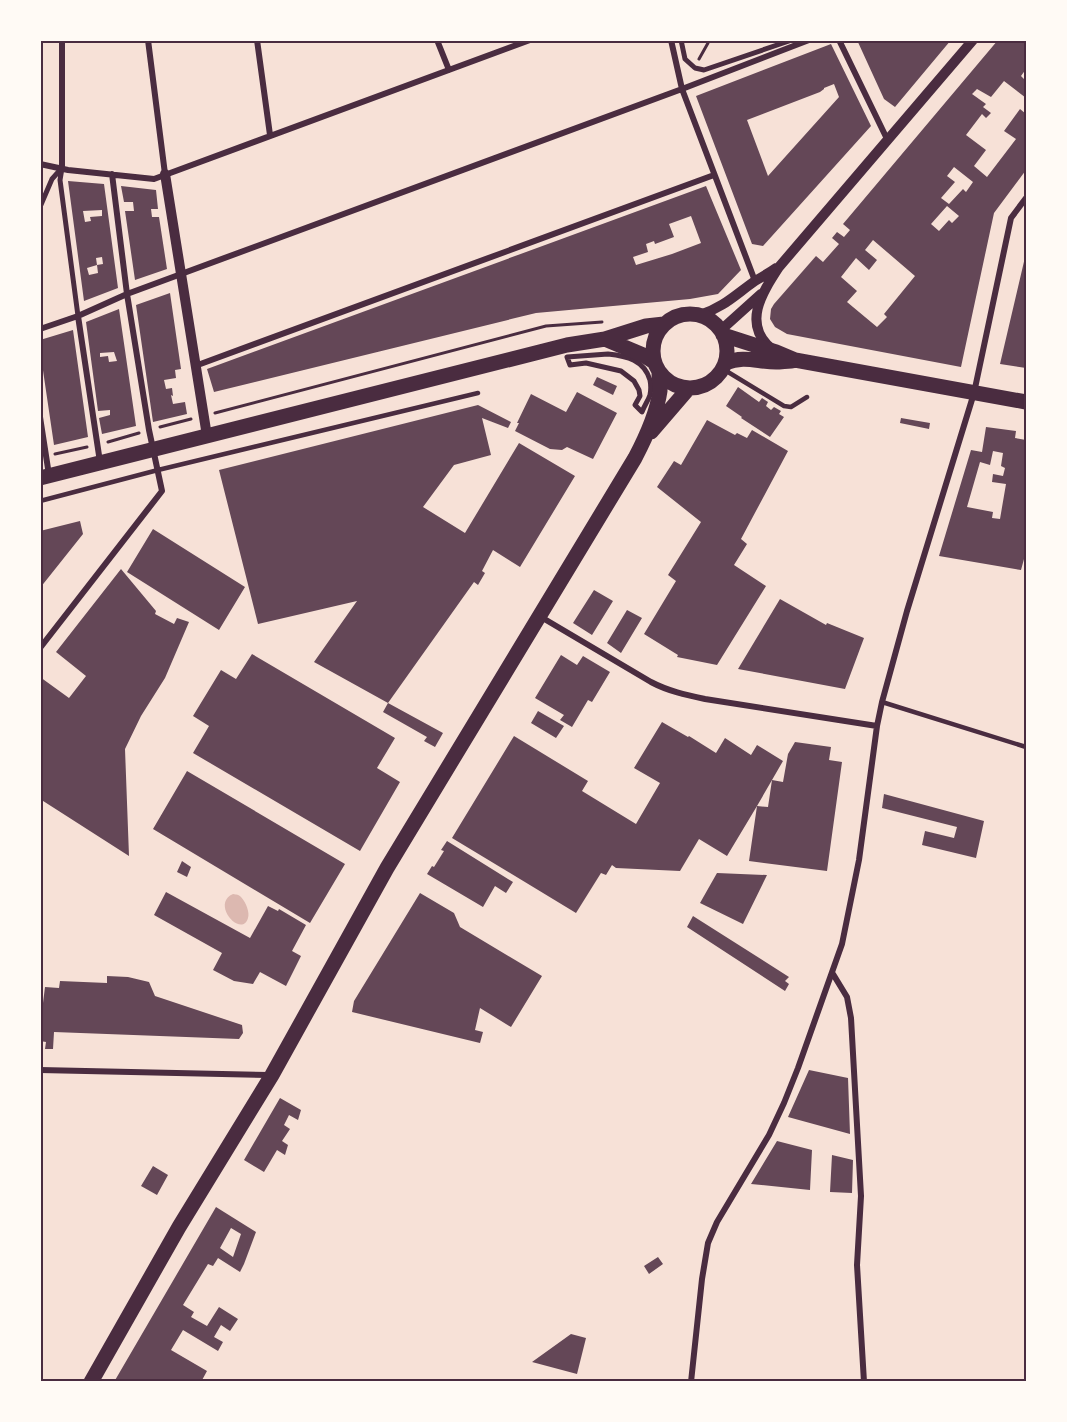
<svg xmlns="http://www.w3.org/2000/svg" width="1067" height="1422" font-family="'Noto Serif',serif">
<style>
.water{fill:#dcb8b0}
.building{fill:#644757;fill-rule:evenodd}
.lines{fill:none;stroke-linecap:round;stroke-linejoin:round}
.path{stroke:#4a2c40;stroke-width:3}
.service{stroke:#4a2c40;stroke-width:4.5}
.pedestrian{stroke:#4a2c40;stroke-width:5}
.minor{stroke:#4a2c40;stroke-width:6}
.tertiary{stroke:#4a2c40;stroke-width:10}
.primary{stroke:#4a2c40;stroke-width:15}
.neatline{fill:none;stroke:#4a2c40;stroke-width:2}
</style>
<rect width="100%" height="100%" fill="#f7e1d7"/>
<path class="water" d="M233,894C237,895 238,894 241,897C246,902 250,913 248,918C242,939 210,904 233,894Z"/>
<path class="building" d="M857,40H951L895,107L884,99Z
M998,40H1026V69L1021,76L1026,81V98L1004,81L991,97L977,89L972,94L986,104L983,107L991,113L986,118L982,114L966,135L986,150L974,166L987,177L1016,139L1004,131L1020,109L1026,114V170L994,213L961,367L787,334L775,327L770,319L771,309L774,304L816,256L823,262L839,244L832,238L837,232L844,237L850,230L843,224ZM954,167L973,182L966,192L963,189L949,204L941,198L955,182L947,176ZM947,206L959,216L952,223L949,220L939,231L931,224ZM873,240L915,276L884,314L887,317L877,327L847,302L857,291L841,277L856,258L869,270L877,260L865,250Z
M831,44L871,126L763,246L752,244L696,96ZM834,84L839,97L768,176L747,120L820,92L824,89V88Z
M68,181L104,184L118,288L84,301ZM102,210V216L90,217L91,221L85,222L83,211ZM102,257L103,264L97,265L98,273L89,275L87,268L97,265L96,258Z
M121,186L156,190L158,209H151L152,217H159L167,269L135,280L125,211H134L133,202H124Z
M706,186L741,270L718,294L690,299L536,313L214,392L207,369ZM691,216L701,243L672,254L636,265L633,257L648,252L646,244L654,241L655,244L674,237L669,224Z
M1026,253V368L1000,364Z
M170,293L181,369L175,370L176,378L164,380L166,389L172,388L173,396L171,395L173,404L185,402L187,414L153,422L136,305Z
M119,309L136,426L102,434L99,418L110,415V410L98,411L86,322ZM114,352L117,361L109,362L108,356L100,357V353Z
M73,330L88,437L54,445L40,350V340Z
M597,377L617,386L613,395L593,385Z
M738,387L759,402L762,398L768,402L766,406L771,410L774,407L781,411L779,414L784,417L770,437L741,418L742,417L726,406Z
M577,392L617,413L593,459L567,447L562,450L550,449L515,431L519,423H517L531,394L566,412Z
M478,405L511,422L508,428L482,418L491,455L454,465L423,507L465,533L519,443L575,476L520,567L493,550L482,571L485,573L478,585L474,582L388,703L314,662L357,601L258,624L219,470Z
M901,418L930,423L929,429L900,423Z
M707,420L735,435L737,433L747,438L752,430L788,451L741,539L747,544L734,565L766,586L717,665L677,657L678,655L644,634L676,581L668,575L701,522L657,487L674,461L681,465Z
M986,427L1016,431L1015,438L1026,440V560L1024,559L1021,570L939,556L971,450L982,452ZM993,451L1003,453L1001,466L1005,468L1003,476L993,474L992,482L1006,484L1000,519L992,518L993,512L967,507L980,462L990,465Z
M80,521L83,534L40,588V531Z
M153,529L245,587L219,630L127,572Z
M121,569L156,611L155,614L174,624L177,618L189,622L165,678L141,716L125,749L129,856L40,799V677L69,698L86,676L56,652Z
M594,590L613,601L592,635L573,623Z
M780,599L826,625L827,623L864,638L845,689L738,669Z
M627,610L642,618L621,653L607,643Z
M252,654L395,738L377,768L400,782L360,851L193,753L209,726L193,716L221,670L236,679Z
M561,655L577,665L583,656L610,672L592,702L588,700L572,727L560,720L564,715L535,698Z
M388,703L443,733L435,747L424,741L427,737L383,712Z
M538,711L564,726L556,738L531,723Z
M662,722L688,737L689,736L716,753L725,738L751,755L757,745L783,761L757,806L768,807L772,780L783,782L788,754L795,742L831,747L829,760L842,762L827,871L749,861L757,806L727,856L699,839L680,871L616,868L612,865L606,875L601,873L576,913L452,838L514,736L588,781L582,791L636,824L660,783L634,768Z
M187,771L345,864L310,923L153,829Z
M884,794L984,821L976,858L922,845L925,831L954,838L957,827L882,808Z
M447,841L513,882L506,893L495,886L483,907L427,874L432,866L434,867L444,851L441,850Z
M182,861L191,867L187,877L177,872Z
M717,873L767,875L743,924L700,903Z
M166,892L250,938L268,906L278,911L279,909L306,925L292,951L301,956L286,986L260,972L253,984L234,981L213,970L222,953L154,915Z
M420,893L454,913L460,927L542,976L511,1027L480,1008L475,1030L483,1032L480,1043L352,1012L354,1001Z
M693,916L789,977L785,981L789,984L785,991L687,927Z
M107,976L128,977L149,982L155,996L242,1025L243,1033L239,1039L54,1032L53,1049H45L46,1042L40,1041V1027L45,987L59,988L60,981L107,983Z
M809,1070L848,1078L850,1134L788,1117Z
M280,1098L301,1110L298,1120L289,1115L284,1125L290,1129L282,1141L288,1145L285,1155L277,1150L264,1172L244,1160Z
M777,1141L812,1150L810,1190L751,1184Z
M832,1155L853,1160L852,1193L830,1192Z
M153,1166L168,1175L157,1195L141,1186Z
M216,1207L256,1232L244,1264L240,1272L218,1258L213,1266L208,1264L183,1305L194,1312L191,1317L207,1326L219,1307L238,1319L230,1331L221,1325L214,1337L223,1342L218,1351L183,1330L171,1350L207,1371L201,1382H114ZM231,1228L241,1234L233,1257L220,1248Z
M658,1257L663,1264L649,1274L644,1266Z
M571,1334L586,1338L577,1374L532,1362Z"/>
<g class="lines">
<path class="path" d="M699,59L708,43L707,40
M215,413L546,326L602,322
M160,427L191,419
M108,442L139,433
M55,454L87,447"/>
<path class="service" d="M723,369L784,406L791,407L807,397
M40,501L158,470L478,393
M882,702L1026,747"/>
<path class="pedestrian" d="M681,40L685,59L695,68L704,70L792,40
M62,168L60,180L78,316
M40,207L52,179L61,169
M608,354C627,356 644,360 650,380C651,385 651,390 650,395C648,401 644,406 642,412L635,405L640,396L639,390L634,381L621,371L586,363L570,365L567,357Z"/>
<path class="minor" d="M148,40L165,174
M257,40L270,135
M437,40L449,70
M671,40L682,89L755,281
M839,40L888,141
M40,164L68,170L154,179L530,40
M62,168V40
M78,316L100,462
M40,329L78,316L127,294L682,89L809,40
M195,366L714,175
M40,417L49,475
M541,617L651,682C668,691 686,695 705,699L877,726
M40,648L162,491L149,430L127,294L112,174
M833,974L847,997L851,1018L861,1196L857,1265L864,1382
M40,1070L269,1075
M691,1382L702,1279L708,1243L717,1222L769,1135L784,1103L798,1068L842,944L859,860L877,726L882,702L907,611L974,393L1011,218L1026,198"/>
<path class="tertiary" d="M165,174L207,436
M700,315C724,307 735,295 755,281C762,277 769,273 776,268
M721,330L761,294
M773,350C741,325 762,293 779,267L973,40"/>
<path class="primary" d="M653 351a37 37 0 1 1 74 0a37 37 0 1 1-74 0Z
M723,335L776,352L795,360L1026,402
M605,339L643,355L654,362
M725,363C745,355 757,362 776,362C781,362 787,361 792,361
M651,432L688,389
M40,478L567,345L605,339L646,326L664,324
M91,1382L179,1227L272,1075L387,868L635,458C645,439 657,412 660,391C660,385 659,378 659,372"/>
</g>
<rect width="1067" height="1422" fill="none" stroke="#fffaf5" stroke-width="84"/>
<rect x="42" y="42" width="983" height="1338" class="neatline"/>
</svg>
